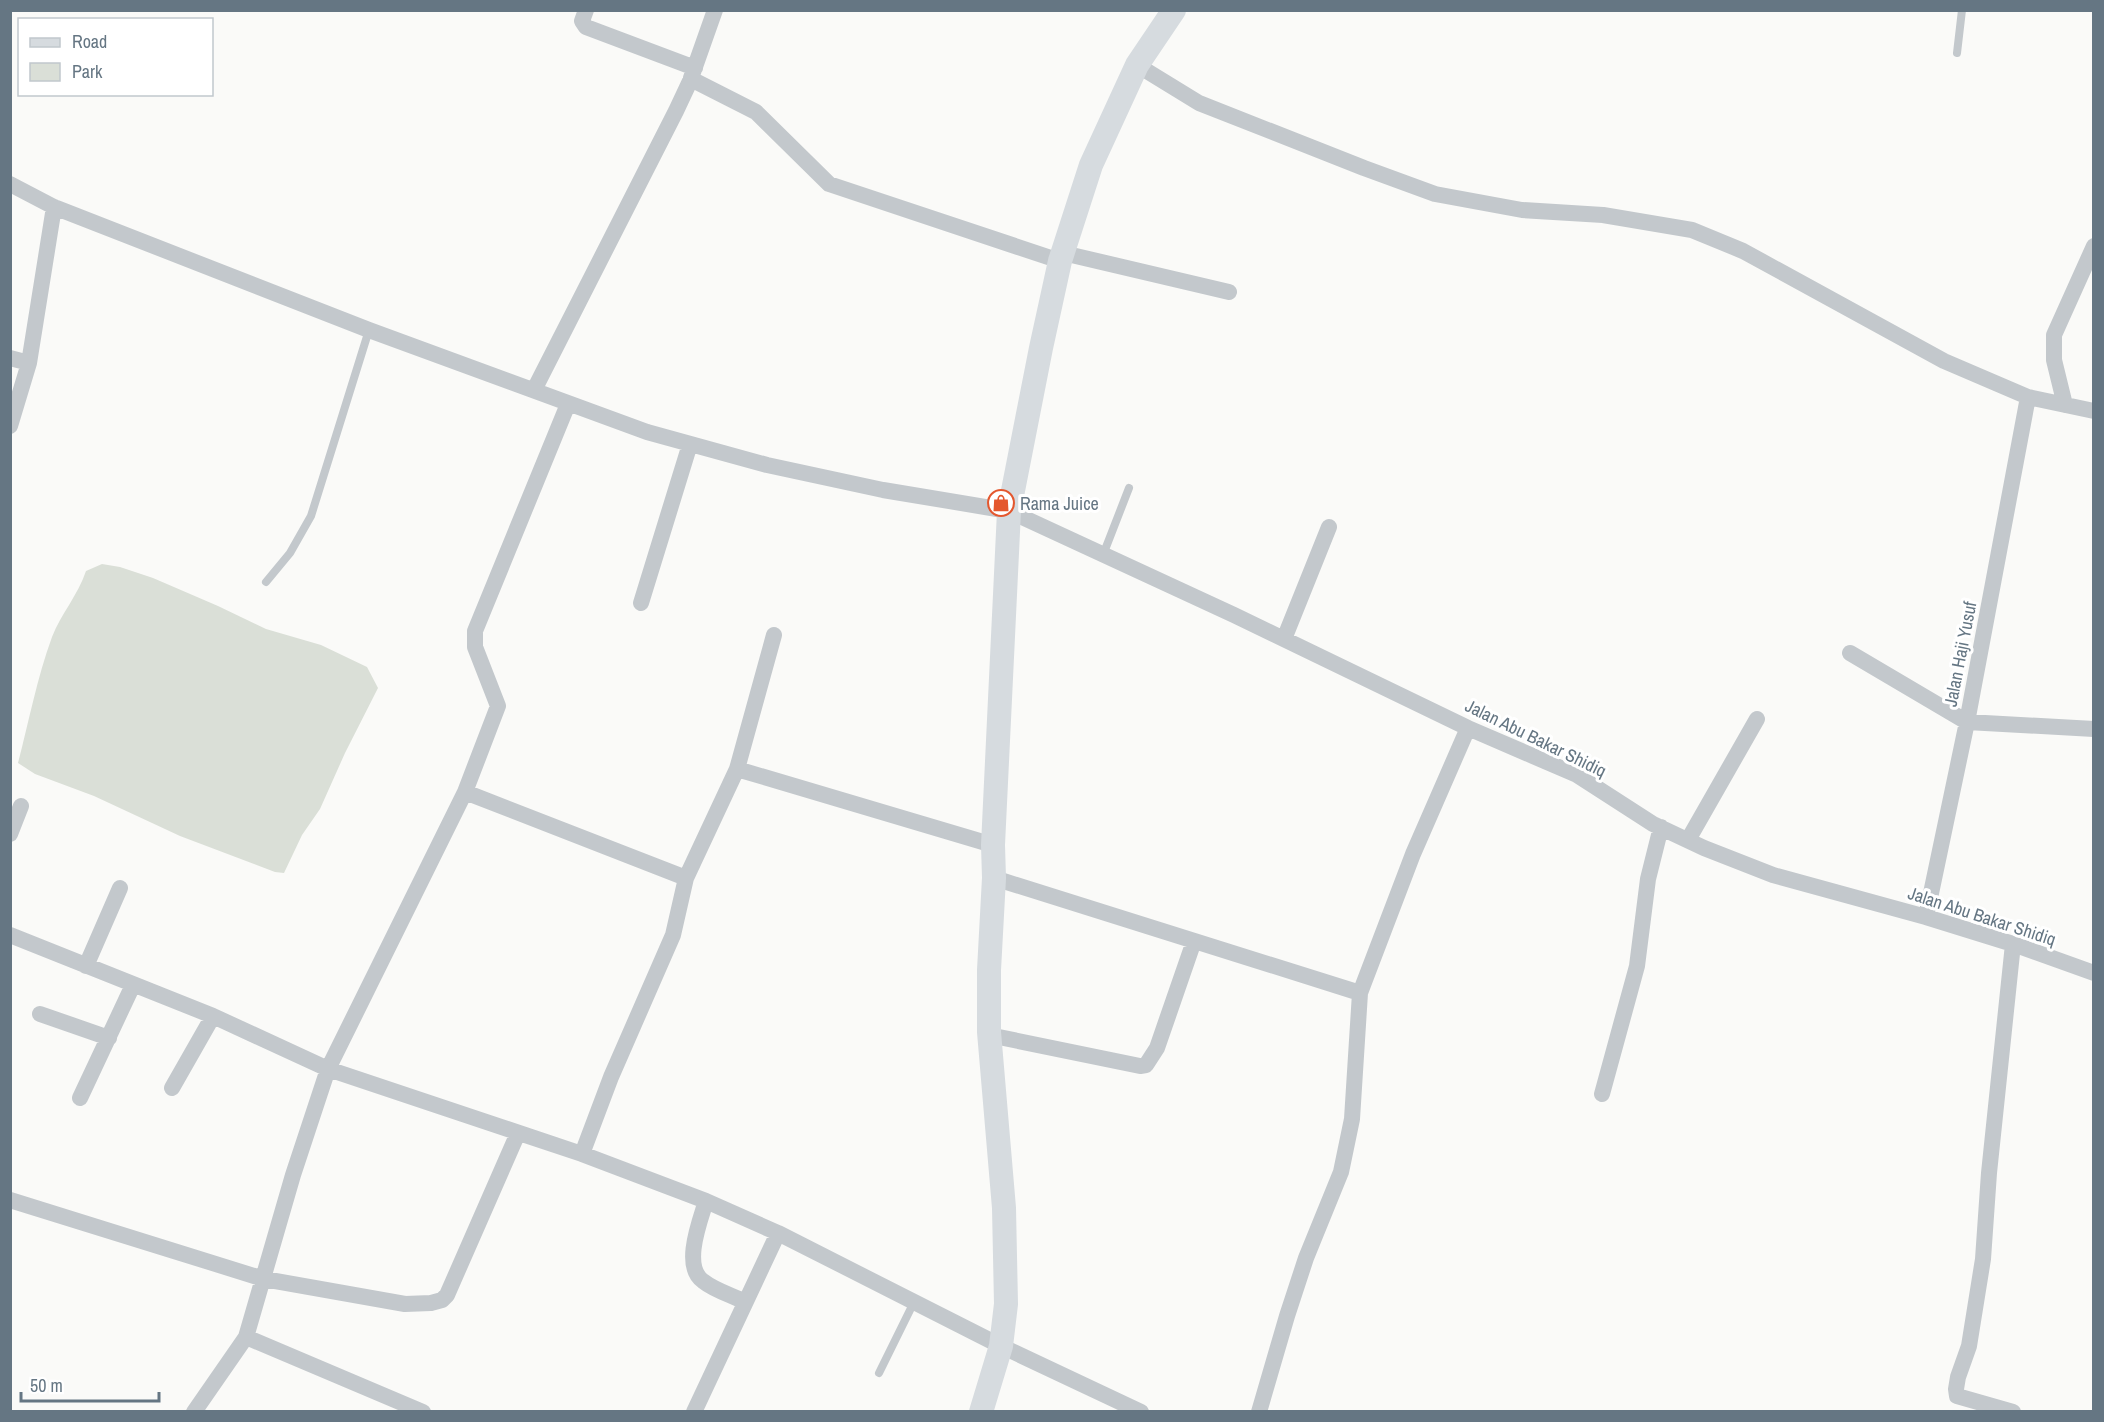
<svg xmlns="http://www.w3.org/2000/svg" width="2104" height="1422" font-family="'Archivo Narrow',sans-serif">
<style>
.green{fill:#dadfd7}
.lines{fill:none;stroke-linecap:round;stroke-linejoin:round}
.lane{stroke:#c3c8cc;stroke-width:8}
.street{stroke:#c3c8cc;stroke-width:16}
.secondary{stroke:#d6dbdf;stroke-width:24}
.labels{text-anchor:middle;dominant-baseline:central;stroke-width:6;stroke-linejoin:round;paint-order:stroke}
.poi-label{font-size:18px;fill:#657683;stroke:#fff;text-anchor:start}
.street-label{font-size:18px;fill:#657683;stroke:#fff}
</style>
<rect width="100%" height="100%" fill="#fafaf8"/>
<path class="green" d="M102,564L120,567L153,578L218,606L266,629L321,645L367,667L378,688L345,753L320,809L302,835L284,873L275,872L180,836L94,796L35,774L18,763C29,721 37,678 52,637C61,614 78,595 86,571Z"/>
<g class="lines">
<path class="lane" d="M1957,53L1962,10
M1103,555L1129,488
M266,582L290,553L311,516L369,330
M879,1373L914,1302"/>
<path class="street" d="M586,10L582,21L586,27L695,68
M1137,65L1199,103L1364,168L1435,194L1522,210L1603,215L1692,230L1743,251L1944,361L2028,397L2094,411
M691,78L715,10
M10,184L54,207L369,330L647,432L767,465L883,490L1009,511L1234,615L1468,728L1577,775L1653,824L1704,848L1773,875L1926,917L2013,944L2094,973
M1063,253L1229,292
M10,358L29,363
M534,390L676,111L691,79L756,112L829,184L1060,261
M2065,405L2054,360V335L2094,246
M10,426L29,363L54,207
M641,603L690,444
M1284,639L1329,527
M1850,653L1967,722L2094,729
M737,769L993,845
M465,792L498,706L475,647V631L568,404
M10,834L21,806
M1688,840L1757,719
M994,878L1360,993L1413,854L1468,728
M1926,917L1967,722L2028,397
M10,935L213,1016L328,1069L582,1154L706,1201L778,1233L1001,1346L1141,1412
M86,966L120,888
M40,1014L109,1038
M989,1035L1140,1066L1146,1065L1157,1048L1194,941
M172,1088L213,1016
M1602,1094L1637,966L1648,879L1661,827
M80,1098L133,985
M582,1154L611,1077L673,935L686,878
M10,1200L264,1279L405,1304L431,1303L442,1300L447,1295L518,1133
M706,1201C700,1221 682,1266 703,1281C714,1290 731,1295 745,1302
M246,1337L423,1412
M194,1412L246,1337L293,1175L328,1069L465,792L686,878L737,769L774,635
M694,1412L778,1233
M1259,1412L1287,1316L1306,1258L1341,1172L1352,1119L1360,993
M2013,1412L1957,1396L1956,1389L1958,1377L1969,1346L1983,1259L1989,1173L2013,944"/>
<path class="secondary" d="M981,1412L1001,1346L1006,1304L1004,1208L989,1032V970L994,878L993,845L1009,511L1041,348L1060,261L1091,165L1137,65L1174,10"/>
</g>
<defs>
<symbol id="shop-ring" viewBox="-11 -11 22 22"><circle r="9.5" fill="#fff" stroke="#e4572e" stroke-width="1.5"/><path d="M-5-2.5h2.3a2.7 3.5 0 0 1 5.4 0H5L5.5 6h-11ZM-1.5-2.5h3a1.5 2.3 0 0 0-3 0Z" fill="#e4572e"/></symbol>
</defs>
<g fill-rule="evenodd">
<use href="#shop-ring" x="986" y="488" width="30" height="30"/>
</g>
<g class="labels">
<g class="poi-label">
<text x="1020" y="503">Rama Juice</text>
</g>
<g class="street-label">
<text transform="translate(1960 654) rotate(-79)">Jalan Haji Yusuf</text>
<text transform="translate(1536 738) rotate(26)">Jalan Abu Bakar Shidiq</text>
<text transform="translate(1982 916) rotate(18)">Jalan Abu Bakar Shidiq</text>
</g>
</g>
<rect width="2104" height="1422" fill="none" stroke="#657683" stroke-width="24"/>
<rect x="18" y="18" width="195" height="78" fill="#ffffff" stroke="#c1c8cd" stroke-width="1.5"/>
<rect x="30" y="38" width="30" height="9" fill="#d6dbdf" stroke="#c1c8cd" stroke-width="1.5"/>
<text x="72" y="48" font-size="18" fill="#657683">Road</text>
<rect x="30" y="63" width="30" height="18" fill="#dadfd7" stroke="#c1c8cd" stroke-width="1.5"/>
<text x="72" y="78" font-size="18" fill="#657683">Park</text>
<path d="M21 1392v9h138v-9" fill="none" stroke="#657683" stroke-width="3"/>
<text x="30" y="1392" font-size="18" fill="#657683" stroke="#ffffff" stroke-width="4.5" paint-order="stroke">50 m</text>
</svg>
